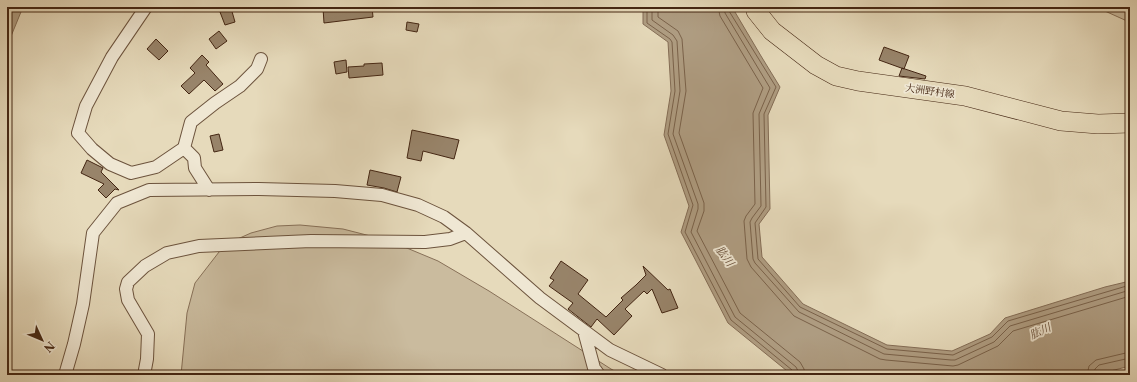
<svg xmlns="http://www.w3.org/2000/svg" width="1137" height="382" font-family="'Libre Caslon Text','Noto Serif JP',serif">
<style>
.green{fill:#cabb9e;stroke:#877058}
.water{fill:#af9d82;stroke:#846d56}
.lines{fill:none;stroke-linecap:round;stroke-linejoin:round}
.shore{stroke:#7a624a;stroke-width:1}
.building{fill:#98846a;stroke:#442613}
.street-casing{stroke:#6c533d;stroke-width:14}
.primary-casing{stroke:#442613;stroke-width:20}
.street{stroke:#efe7d3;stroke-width:12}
.primary{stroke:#e6dabb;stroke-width:19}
.labels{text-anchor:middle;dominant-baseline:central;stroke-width:3.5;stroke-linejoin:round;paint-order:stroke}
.street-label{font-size:10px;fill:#442613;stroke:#efe7d3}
.water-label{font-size:11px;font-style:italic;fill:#644a34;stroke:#efe7d3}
</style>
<rect width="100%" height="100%" fill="#e6dabb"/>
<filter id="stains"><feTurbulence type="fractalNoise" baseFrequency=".005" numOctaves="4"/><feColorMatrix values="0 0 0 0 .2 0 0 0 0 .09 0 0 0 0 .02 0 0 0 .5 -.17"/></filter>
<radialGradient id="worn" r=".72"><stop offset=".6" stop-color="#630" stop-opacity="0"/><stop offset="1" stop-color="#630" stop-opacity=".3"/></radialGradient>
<path class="green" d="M1096,7H1130V22L1127,21Z
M300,225L343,229L390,241L438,261L489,291L611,369L622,375H181L187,313L195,283L219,252L233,241L251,233L277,226Z"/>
<path class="water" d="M7,7H23L7,46Z
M643,7H732L761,56L780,87L768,115L770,209L759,224L762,257L803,304L887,345L952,351L990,334L1005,318L1105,287L1130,281V366L1095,375H792L728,323L681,232L689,206L664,135L671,91L668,42L643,24Z"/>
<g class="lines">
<path class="shore" d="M647,7V23L670,39L672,42L675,91L668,134L693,205L685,232L731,320L792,370L794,375
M652,7V20L673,35L677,41L680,91L673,134L698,204V209L691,232L735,317L796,367L798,371L799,375
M658,7V17L678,31L682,39L686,91L679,133L704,203V211L697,231L740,313L800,362L804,369L805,375
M718,7L720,16L763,88L753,113L755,204L746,216L744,221L747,259L751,267L794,316L880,359L886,360L953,366L958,365L998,346L1013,331L1130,296
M724,7L725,13L770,88L759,114L761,206L752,218L750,222L753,259L755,263L799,312L884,354L951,360H955L994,342L1010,326L1130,290
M729,7V11L776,87L764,114L766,207L755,223L758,259L800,307L887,349L953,355L992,337L1008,321L1130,285
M1087,375L1089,366L1096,360L1130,352
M1093,375L1095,369L1099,365L1130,358"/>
</g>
<path class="building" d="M335,7H372L373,17L324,23L323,8Z
M231,8L235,22L225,25L220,12Z
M407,22L419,24L417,32L406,30Z
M219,31L227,41L216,49L209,39Z
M156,39L168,51L159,60L147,49Z
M884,47L909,56L904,69L879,60Z
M202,55L209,62L206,65L223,84L215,91L204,80L189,94L181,86L195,73L190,68Z
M346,60L347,72L336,74L334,62Z
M382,63L383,75L349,78L348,67L364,66V64Z
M902,68L926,76L925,79L899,76Z
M412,130L459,140L454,159L423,151L421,161L407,158Z
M219,134L223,150L214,152L210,136Z
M87,160L103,168L101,172L119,190L115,189L106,198L98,190L104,184L81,173Z
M370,170L401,177L397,192L384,188L367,185Z
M561,261L588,280L578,294L606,317L623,300L621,298L636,285L646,275L643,266L668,290L670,289L678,308L662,313L652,289L647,294L644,291L625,309L632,316L614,335L597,319L591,327L568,309L573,303L549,286L554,280L550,278Z"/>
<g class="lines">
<defs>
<path id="street" d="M146,7L112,57L86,106L78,133L92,149L110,164L131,173L156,167L184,148L194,158L195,168L209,190
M184,148L191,122L215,103L240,86L257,69L261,59
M584,331L594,368L599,375
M65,375L74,344L83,304L93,233L117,203L149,190L259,189L335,191L382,195L418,205L444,217L466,233L540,298L610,350L662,375
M144,375L147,359L148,334L128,300L126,289L128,282L145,266L167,253L199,246L311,241L425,242L450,239L466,233"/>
<path id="primary" d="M755,7L756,11L772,31L816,65L836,76L858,81L965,96L1061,121L1098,124L1130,123"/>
</defs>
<use href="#street" class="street-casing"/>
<use href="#primary" class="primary-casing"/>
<use href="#street" class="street"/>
<use href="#primary" class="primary"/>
</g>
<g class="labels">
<g class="street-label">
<text transform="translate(930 91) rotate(8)">大洲野村線</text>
</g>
<g class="water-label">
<text transform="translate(725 256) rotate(53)">肱川</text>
<text transform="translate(1040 331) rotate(-25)">肱川</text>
</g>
</g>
<rect width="1137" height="382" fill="none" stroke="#e6dabb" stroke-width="24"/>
<rect x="8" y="8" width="1121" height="366" fill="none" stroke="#442613" stroke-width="2"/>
<rect x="12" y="12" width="1113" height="358" fill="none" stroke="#442613"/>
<g transform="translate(42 340) rotate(134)" stroke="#efe7d3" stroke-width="3" paint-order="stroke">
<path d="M0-3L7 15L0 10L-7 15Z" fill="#442613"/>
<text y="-6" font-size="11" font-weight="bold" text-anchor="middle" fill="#442613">N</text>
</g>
<rect width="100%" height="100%" filter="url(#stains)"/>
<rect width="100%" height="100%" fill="url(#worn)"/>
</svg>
